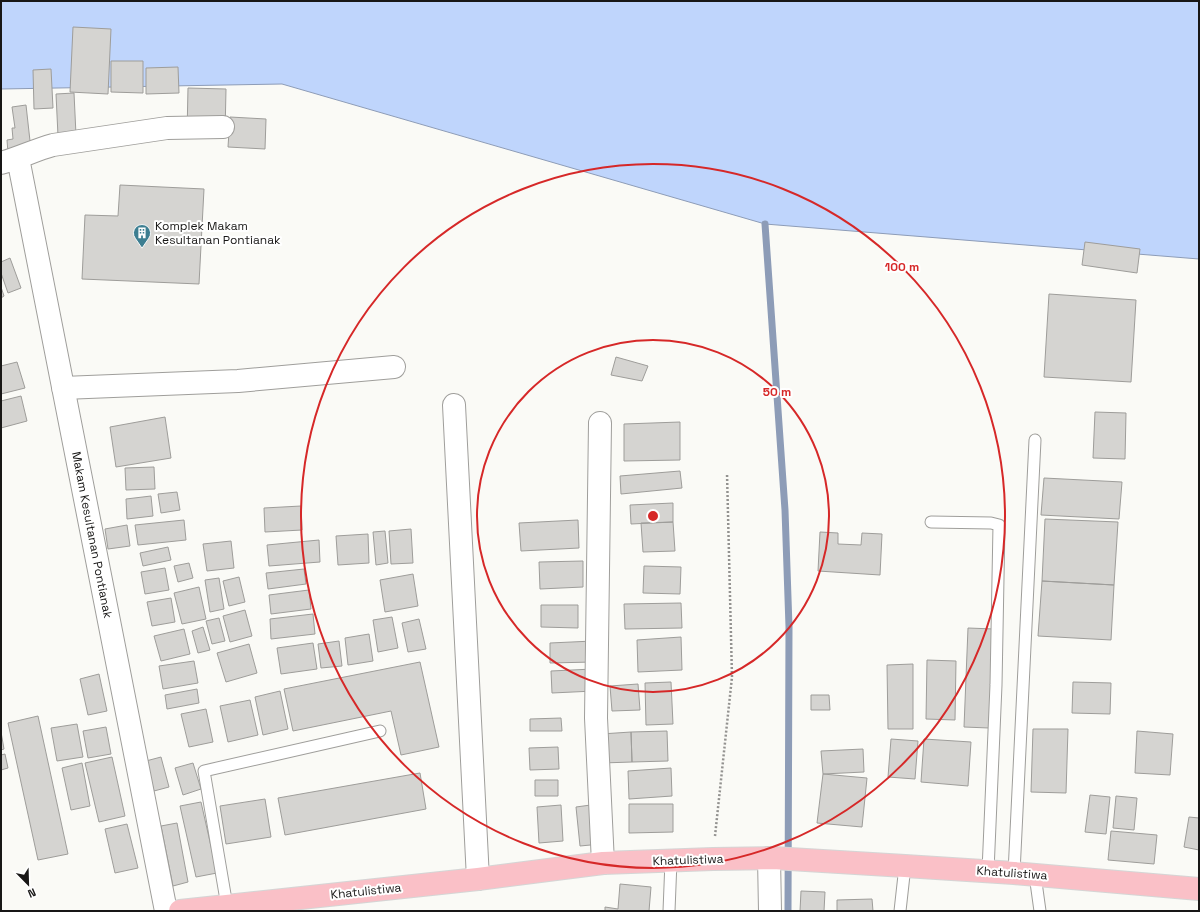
<svg xmlns="http://www.w3.org/2000/svg" width="1200" height="912" font-family="'Space Grotesk',sans-serif">
<style>
.water{fill:#bfd5fc;stroke:#8d9cb7}
.lines{fill:none;stroke-linecap:round;stroke-linejoin:round}
.stream{stroke:#8d9cb7;stroke-width:7}
.building{fill:#d5d4d1;stroke:#9e9d9a}
.service-casing{stroke:#9f9e9b;stroke-width:13}
.minor-casing{stroke:#9f9e9b;stroke-width:24}
.trunk-casing{stroke:#d5d5d5;stroke-width:24}
.path{stroke:#939290;stroke-width:2.5;stroke-dasharray:2 2;stroke-linecap:butt}
.service{stroke:#fff;stroke-width:11}
.minor{stroke:#fff;stroke-width:22}
.trunk{stroke:#fac0c7;stroke-width:22}
.ring{fill:none;stroke:#d62828;stroke-width:2}
.labels{text-anchor:middle;dominant-baseline:central;stroke-width:4;stroke-linejoin:round;paint-order:stroke}
.poi-label{font-size:12px;fill:#181716;stroke:#fff;text-anchor:start}
.street-label{font-size:12px;fill:#181716;stroke:#fff}
.centre{fill:#d62828;stroke:#fff;stroke-width:2}
.ring-label{font-size:12px;text-anchor:middle;font-weight:bold;fill:#d62828;stroke:#fff;stroke-width:4;stroke-linejoin:round;paint-order:stroke}
</style>
<rect width="100%" height="100%" fill="#fafaf6"/>
<path class="water" d="M1,1H1199V259L765,224L282,84L1,89Z"/>
<g class="lines">
<path class="stream" d="M765,224L785,510L789,627L788,911"/>
</g>
<path class="building" d="M73,27L111,29L108,94L70,92Z
M111,61H143V93L111,92Z
M178,67L179,93L146,94V68Z
M51,69L53,108L34,109L33,70Z
M188,88L226,89L225,135L187,134Z
M74,93L76,135L58,136L56,94Z
M26,105L31,150L8,153L7,140L13,139L12,128H15L12,107Z
M230,117L266,119L265,149L228,147Z
M120,185L204,189L199,284L82,279L85,215L118,216Z
M1085,242L1140,249L1137,273L1082,265Z
M10,258L21,288L8,293L1,273V262Z
M1,287L4,296L1,298Z
M1049,294L1136,300L1131,382L1044,377Z
M616,357L648,366L642,381L611,375Z
M17,362L25,388L1,394V366Z
M21,396L27,421L1,428V401Z
M1095,412L1126,413L1125,459L1093,458Z
M165,417L171,458L116,467L110,427Z
M680,422V460L624,461V424Z
M154,467L155,489L126,490L125,468Z
M680,471L682,488L621,494L620,476Z
M1044,478L1122,482L1119,519L1041,515Z
M177,492L180,510L161,513L158,494Z
M151,496L153,516L127,519L126,499Z
M673,503V522L631,524L630,505Z
M301,506L302,530L265,532L264,508Z
M1045,519L1118,522L1114,585L1042,581Z
M184,520L186,540L138,545L135,525Z
M578,520L579,548L521,551L519,523Z
M673,522L675,551L643,552L641,523Z
M127,525L130,546L108,549L105,529Z
M411,529L413,563L391,564L389,531Z
M385,531L388,563L376,565L373,532Z
M820,532L838,533V544L861,545L862,533L882,534L880,575L818,571Z
M368,534L369,563L338,565L336,536Z
M319,540L320,562L269,566L267,545Z
M231,541L234,568L207,571L203,544Z
M168,547L171,560L143,566L140,553Z
M583,561V587L540,589L539,562Z
M189,563L193,578L178,582L174,566Z
M644,566L681,567L680,594L643,593Z
M165,568L169,590L145,594L141,572Z
M304,569L306,584L268,589L266,573Z
M413,574L418,606L385,612L380,580Z
M239,577L245,602L229,606L223,581Z
M219,578L224,609L210,612L205,580Z
M1042,581L1114,585L1111,640L1038,636Z
M199,587L206,619L182,624L174,593Z
M309,590L311,609L271,614L269,595Z
M171,598L175,622L152,626L147,602Z
M681,603L682,628L625,629L624,604Z
M541,605H578V628L541,627Z
M245,610L252,636L230,642L223,616Z
M313,614L315,634L271,639L270,619Z
M392,617L398,648L378,652L373,620Z
M219,618L225,641L212,644L206,621Z
M419,619L426,649L408,652L402,623Z
M203,627L210,650L198,653L192,631Z
M968,628L994,629L989,728L964,727Z
M184,629L190,654L161,661L154,636Z
M369,634L373,661L348,665L345,638Z
M681,637L682,670L638,672L637,640Z
M339,641L342,666L321,668L318,644Z
M593,641V662L550,663V643Z
M313,643L317,669L281,674L277,648Z
M249,644L257,673L226,682L217,653Z
M927,660L956,661L955,720L926,719Z
M194,661L198,683L163,689L159,666Z
M420,662L439,747L401,755L391,711L293,731L284,689Z
M913,664V729H888L887,665Z
M593,669L594,691L552,693L551,671Z
M99,674L107,711L88,715L80,679Z
M671,682L673,724L646,725L645,683Z
M1073,682L1111,683L1110,714L1072,713Z
M638,684L640,710L612,711L610,686Z
M197,689L199,703L167,709L165,695Z
M280,691L288,729L263,735L255,697Z
M811,695H829L830,710H811Z
M250,700L258,735L228,742L220,706Z
M206,709L213,742L189,747L181,714Z
M38,716L68,854L38,860L8,723Z
M561,718L562,731H530V719Z
M77,724L83,757L57,761L51,728Z
M106,727L111,754L88,758L83,731Z
M1033,729H1068L1066,793L1031,792Z
M667,731L668,761L632,762L631,732Z
M1137,731L1173,734L1170,775L1135,773Z
M1,732L4,749L1,750Z
M631,732L632,762L602,763L601,734Z
M891,739L918,741L915,779L888,777Z
M924,739L971,742L968,786L921,782Z
M558,747L559,769L530,770L529,748Z
M863,749L864,772L823,774L821,751Z
M5,754L8,768L1,770V755Z
M112,757L125,816L99,822L85,763Z
M161,757L169,787L154,791L146,761Z
M82,763L90,806L71,810L62,768Z
M193,763L201,789L183,795L175,768Z
M671,768L672,796L629,799L628,771Z
M420,773L426,809L285,835L278,798Z
M823,774L867,778L862,827L817,823Z
M535,780H558V796H535Z
M1090,795L1110,797L1106,834L1085,832Z
M1116,796L1137,798L1134,830L1113,828Z
M265,799L271,837L226,844L220,806Z
M201,802L217,873L196,877L180,806Z
M598,804L601,844L580,846L576,807Z
M629,804H673V832L629,833Z
M561,805L563,841L539,843L537,807Z
M1189,817L1199,818V850L1184,847Z
M177,823L188,882L173,886L161,826Z
M127,824L138,868L115,873L105,829Z
M1111,831L1157,835L1154,864L1108,860Z
M620,884L651,887L649,911H605V907L618,909Z
M801,891L825,892L824,911H800Z
M872,899L873,911H837V900Z"/>
<g class="lines">
<defs>
<path id="service" d="M931,522L991,523L999,525L996,685L988,871
M1014,873L1035,440
M1035,875L1040,911
M227,906L204,771L380,731
M669,911L671,861
M900,911L905,866"/>
<path id="minor" d="M18,158L166,911
M1,163C19,158 35,150 53,145L167,128L223,127
M63,388L238,381L394,367
M454,405L478,879
M600,423L596,718L603,863
M769,858L770,911"/>
<path id="trunk" d="M180,911L478,879L603,863L713,859L773,858L905,866L1014,873L1199,889"/>
</defs>
<use href="#service" class="service-casing"/>
<use href="#minor" class="minor-casing"/>
<use href="#trunk" class="trunk-casing"/>
<path class="path" d="M715,836L732,677L727,473"/>
<use href="#service" class="service"/>
<use href="#minor" class="minor"/>
<use href="#trunk" class="trunk"/>
</g>
<g class="ring">
<circle cx="653" cy="516" r="176"/>
<circle cx="653" cy="516" r="352"/>
</g>
<defs>
<symbol id="building-pin" viewBox="-11 -11 22 30"><path d="M0 17L-7.5 6A9.5 9.5 0 1 1 7.5 6Z" fill="#3d7e91" stroke="#fff"/><path d="M-4-6H4V6H1V3H-1V6H-4ZM-2.5-4.3h1.7v1.8h-1.7ZM.8-4.3h1.7v1.8H.8ZM-2.5-1h1.7V.8h-1.7ZM.8-1h1.7V.8H.8Z" fill="#fff"/></symbol>
</defs>
<g fill-rule="evenodd">
<use href="#building-pin" x="132" y="223" width="20" height="27"/>
</g>
<g class="labels">
<g class="poi-label">
<text x="155" y="226">Komplek Makam<tspan x="155" dy="14">Kesultanan Pontianak</tspan></text>
</g>
<g class="street-label">
<text transform="translate(92 535) rotate(79)">Makam Kesultanan Pontianak</text>
<text transform="translate(688 860) rotate(-2)">Khatulistiwa</text>
<text transform="translate(1012 873) rotate(4)">Khatulistiwa</text>
<text transform="translate(366 891) rotate(-6)">Khatulistiwa</text>
</g>
</g>
<circle cx="653" cy="516" r="6" class="centre"/>
<g class="ring-label">
<text x="902" y="271">100 m</text>
<text x="777" y="396">50 m</text>
</g>
<rect width="1200" height="912" fill="none" stroke="#181716" stroke-width="4"/>
<g transform="translate(28 884) rotate(157)" stroke="#ffffff" stroke-width="3" paint-order="stroke">
<path d="M0-3L7 15L0 10L-7 15Z" fill="#181716"/>
<text y="-6" font-size="11" font-weight="bold" text-anchor="middle" fill="#181716">N</text>
</g>
</svg>
